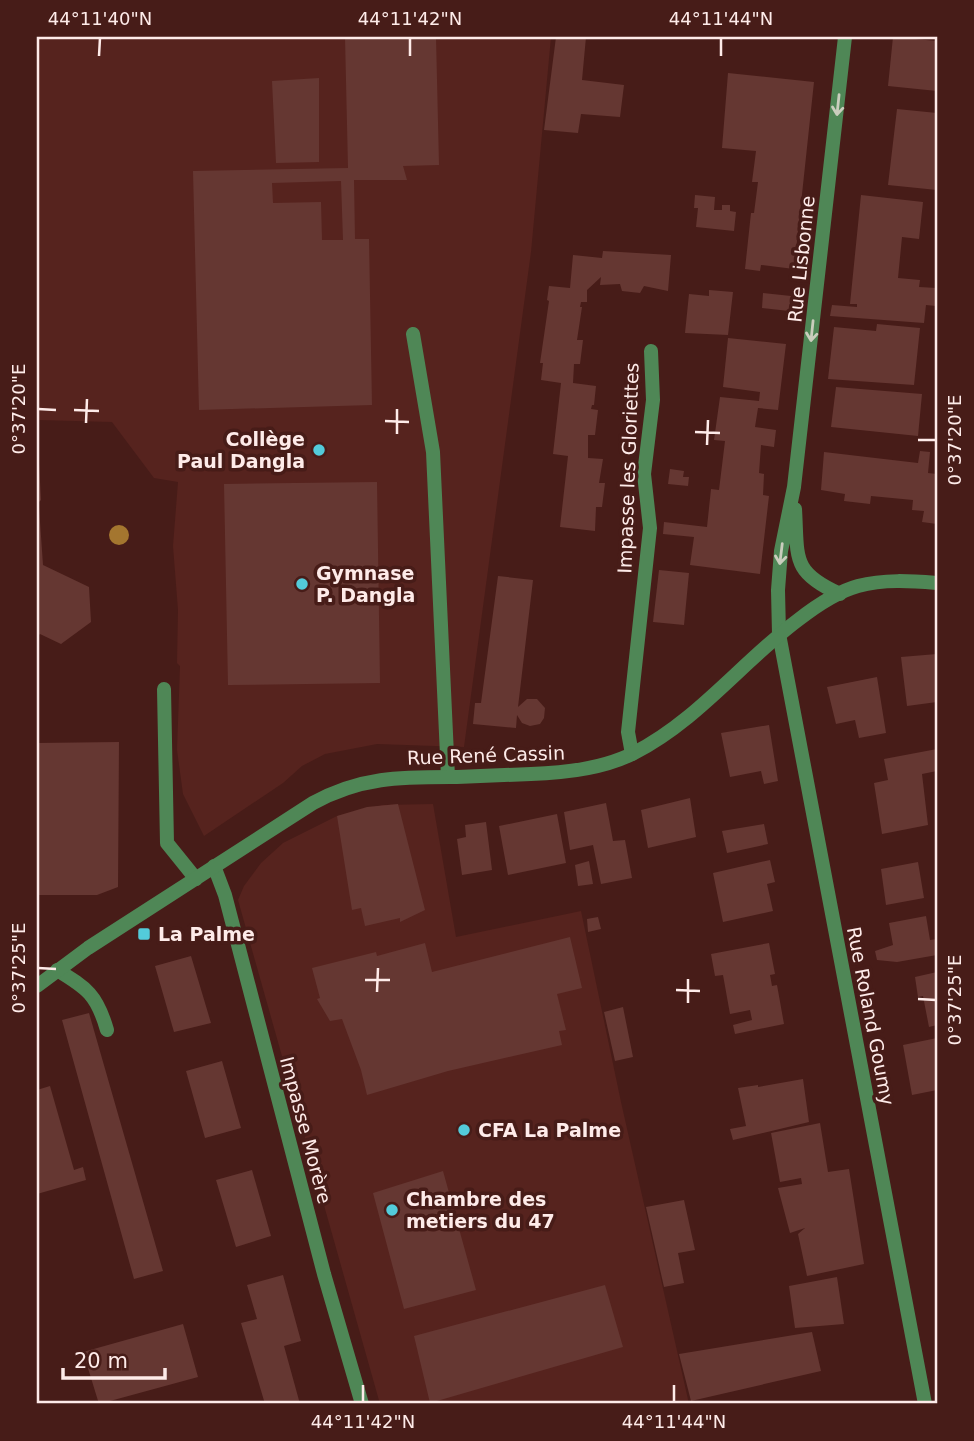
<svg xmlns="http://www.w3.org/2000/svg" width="974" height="1441" font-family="'DejaVu Sans',sans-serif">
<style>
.built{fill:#56231e}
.building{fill:#653732;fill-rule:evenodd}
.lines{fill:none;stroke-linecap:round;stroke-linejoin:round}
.service{stroke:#4f8756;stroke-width:14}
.minor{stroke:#4f8756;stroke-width:14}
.tertiary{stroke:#4f8756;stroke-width:14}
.tree{fill:#a4762f}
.oneway{stroke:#cacdbd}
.ticks{fill:none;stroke:#feebe9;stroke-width:2.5}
.poi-dot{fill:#53cbda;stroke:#471c18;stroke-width:2.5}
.labels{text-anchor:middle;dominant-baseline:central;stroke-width:7;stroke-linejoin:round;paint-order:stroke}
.street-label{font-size:19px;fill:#feebe9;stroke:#471c18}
.poi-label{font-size:19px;font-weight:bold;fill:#feebe9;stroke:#471c18;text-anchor:start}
.neatline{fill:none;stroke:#feebe9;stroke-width:2.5}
.ticks-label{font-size:18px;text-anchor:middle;fill:#feebe9}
</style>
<rect width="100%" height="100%" fill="#471c18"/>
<path class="built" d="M37,37H551L531,252L464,747L377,744L325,754L302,766L283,783L204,836L183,794L177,750L180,666L177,663L178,610L173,546L178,482L154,478L112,422L37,420Z
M433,804L456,937L581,911L621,1102L689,1404H380L238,900L244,886L261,863L283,843L337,816L383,805Z"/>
<path class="building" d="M345,37H436L439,165L403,166L407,180H354L355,239H369L372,405L199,410L193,171L348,168ZM341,181L343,240H322L321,202L273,203L272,183Z
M556,37H586L582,80L624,85L620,117L581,114L578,133L544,130Z
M893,37L937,41V91L888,86Z
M728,73L814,82L794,269L761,265L760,271L745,269L751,213H754L758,182H752L756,151L722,148Z
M319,78V162L276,163L272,81Z
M897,109L937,113L935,182L937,183V190L888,185Z
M695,195L715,197L714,210H722V205H730V211L736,212L734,231L696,227L698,208H694Z
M861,195L923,202L919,239L902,237L898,278L920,280L919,287L937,288L936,306L926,305L924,323L830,316L832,305L857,307V304H850Z
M603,251L671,255L668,291L644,286L640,293L622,291L620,284L600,285L601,277L587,290V302H581L580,307H582L577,340H583L580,364H574L573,383L596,386L594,405H592L591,409L598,410L595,435H588V458L603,459L599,483H605L602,507H596L595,531L560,527L568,456L553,454L561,383L541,380L543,363H540L549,301L547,300L549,286L570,288L573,255L602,258Z
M709,290L733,292L728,335L685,333L689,294L709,296Z
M763,293L791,296L789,311L762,308Z
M877,324L920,328L914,385L828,379L834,327L876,331Z
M728,338L786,344L778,410L758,408L755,427L776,430L774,447L761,445L759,473L764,474L763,495L769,496L760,574L690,565L694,537L663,534L664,522L707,527L711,489L719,490L725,441L714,440L720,397L759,401L760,392L723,387Z
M836,387L922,394L918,436L831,427Z
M920,451L930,452L928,473L937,474V524L922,522L924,511L912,510L913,500L871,496L870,504L844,501L845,494L821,490L824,452L918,463Z
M37,461L39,463L41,500L37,504Z
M670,469L684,471L683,477H689L688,486L668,484Z
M377,482L380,683L228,685L224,484Z
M37,507H39L43,565L89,587L91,622L61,644L40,634L37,637Z
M659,570L689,573L684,625L653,622Z
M498,576L533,580L518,707L527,699H537L545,708L544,718L540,724L530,726L522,723L517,715L516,728L473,724L475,703H481Z
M937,654V702L907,706L901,657Z
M877,677L886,733L859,738L855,720L836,724L827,687Z
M769,725L778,781L764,784L761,771L730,777L721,733Z
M119,742L118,887L97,895H37V743Z
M937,749V771L922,774L928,825L882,834L874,783L888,780L884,759Z
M690,798L696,837L648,848L641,810Z
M606,803L613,841L625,840L632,878L601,884L593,845L570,850L564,812Z
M398,804L425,910L400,922V918L365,926L361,908L352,910L337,816L367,807Z
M557,814L566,863L508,875L499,826Z
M486,822L492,870L462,875L457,839L466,837L465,825Z
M764,824L768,844L727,853L722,831Z
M770,860L775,882L767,884L773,911L723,922L713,873Z
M589,861L593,884L578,886L575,865Z
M918,862L924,898L886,905L881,869Z
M926,916L930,940L937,939V955L897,962L877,960L875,951L893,945L889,923Z
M598,917L601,929L588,932L587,919Z
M570,937L582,988L557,994L566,1030L559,1031L562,1045L448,1071L367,1095L361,1070L342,1019L330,1021L317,999L320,998L312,968L376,952L377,956L425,943L432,972Z
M769,943L775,974L770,975L772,986L777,985L784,1024L735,1034L733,1025L752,1020L750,1010L730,1014L723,975L715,976L711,954Z
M191,956L211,1023L174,1032L155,966Z
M937,972V1025L929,1027L923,996L918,997L915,977Z
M623,1007L633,1057L615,1061L604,1012Z
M89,1013L163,1271L134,1279L62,1020Z
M937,1038V1090L912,1095L903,1045Z
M222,1061L241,1128L205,1138L186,1071Z
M803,1079L809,1122L733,1140L730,1129L746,1126L738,1088L758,1085V1087Z
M50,1086L74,1170L83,1167L86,1180L37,1194V1090Z
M820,1123L828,1172L849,1169L864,1264L807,1276L798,1234L805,1228L790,1233L778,1188L802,1184L801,1178L780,1182L771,1133Z
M252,1170L271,1236L236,1247L216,1180Z
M443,1171L476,1290L404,1309L373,1193Z
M684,1200L695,1250L678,1253L684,1283L664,1287L646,1207Z
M283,1275L301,1341L284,1346L300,1404H265L241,1323L257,1319L247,1285Z
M837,1277L844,1324L795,1328L789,1286Z
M605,1285L623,1347L430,1403L414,1336Z
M183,1324L198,1377L99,1404L83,1352Z
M812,1332L821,1371L691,1401L679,1354Z"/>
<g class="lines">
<path class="service" d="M413,334L433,452L448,777
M164,689L167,843L196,879
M214,866L225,895L324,1274L362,1404
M57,970C87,988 97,995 107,1030"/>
<path class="minor" d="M845,37L794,487L781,551L778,590L779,634L925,1404
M795,509C798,558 791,572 840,594
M632,754L628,732L650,528L644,474L653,400L651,351"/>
<path class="tertiary" d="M37,986L88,948L313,803C362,776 403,777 457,777C481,776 506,775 531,774C565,773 603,769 634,753C697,721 742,662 798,620C816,606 836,592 858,586C884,579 911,581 937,583"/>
</g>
<circle class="tree" cx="119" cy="535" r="10"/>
<defs><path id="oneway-shaft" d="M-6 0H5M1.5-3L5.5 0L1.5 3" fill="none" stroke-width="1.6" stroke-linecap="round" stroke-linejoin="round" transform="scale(1.75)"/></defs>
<g class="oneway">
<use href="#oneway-shaft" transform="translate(838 105) rotate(96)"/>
<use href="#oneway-shaft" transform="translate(812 331) rotate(96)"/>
<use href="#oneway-shaft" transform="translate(781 554) rotate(97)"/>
</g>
<path class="ticks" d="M99,56L100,38M410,56V38M721,56V38M38,409L56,410M74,410L99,411M385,421L409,422M86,423L87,399M695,432L720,433M397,434V409M918,440H936M707,445L708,420M38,968L56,969M365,980H390M676,990L700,991M377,992L378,968M918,999L936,1000M688,1003V979M363,1402V1385M674,1402V1385"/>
<g class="poi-dot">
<circle cx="319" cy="450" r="7"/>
<circle cx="302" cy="584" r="7"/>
<rect x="137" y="927" width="14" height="14" rx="3.5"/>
<circle cx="464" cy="1130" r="7"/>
<circle cx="392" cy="1210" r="7"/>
</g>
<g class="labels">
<g class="street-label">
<text transform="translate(801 259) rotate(-84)">Rue Lisbonne</text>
<text transform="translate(628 468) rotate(-88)">Impasse les Gloriettes</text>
<text transform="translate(486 755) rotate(-2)">Rue René Cassin</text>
<text transform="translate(871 1016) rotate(79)">Rue Roland Goumy</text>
<text transform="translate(306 1130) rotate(75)">Impasse Morère</text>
</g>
<g class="poi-label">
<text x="305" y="439" text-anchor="end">Collège<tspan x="305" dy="22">Paul Dangla</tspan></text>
<text x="316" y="573">Gymnase<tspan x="316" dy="22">P. Dangla</tspan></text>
<text x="158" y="934">La Palme</text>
<text x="478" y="1130">CFA La Palme</text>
<text x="406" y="1199">Chambre des<tspan x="406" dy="22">metiers du 47</tspan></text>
</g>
</g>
<rect width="974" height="1441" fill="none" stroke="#471c18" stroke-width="77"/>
<path d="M63 1368v10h102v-10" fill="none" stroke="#feebe9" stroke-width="3.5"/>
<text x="74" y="1368" font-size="21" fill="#feebe9" stroke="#471c18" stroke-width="5" paint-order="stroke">20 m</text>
<rect x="38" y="38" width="898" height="1364" class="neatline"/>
<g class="ticks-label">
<text x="100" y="25">44°11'40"N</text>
<text x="410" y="25">44°11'42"N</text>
<text x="721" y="25">44°11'44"N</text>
<text transform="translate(19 409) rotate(-90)" y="6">0°37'20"E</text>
<text transform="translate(955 440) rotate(-90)" y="6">0°37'20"E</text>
<text transform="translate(19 968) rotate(-90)" y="6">0°37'25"E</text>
<text transform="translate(955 1000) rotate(-90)" y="6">0°37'25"E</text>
<text x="363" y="1428">44°11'42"N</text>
<text x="674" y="1428">44°11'44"N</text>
</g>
</svg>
